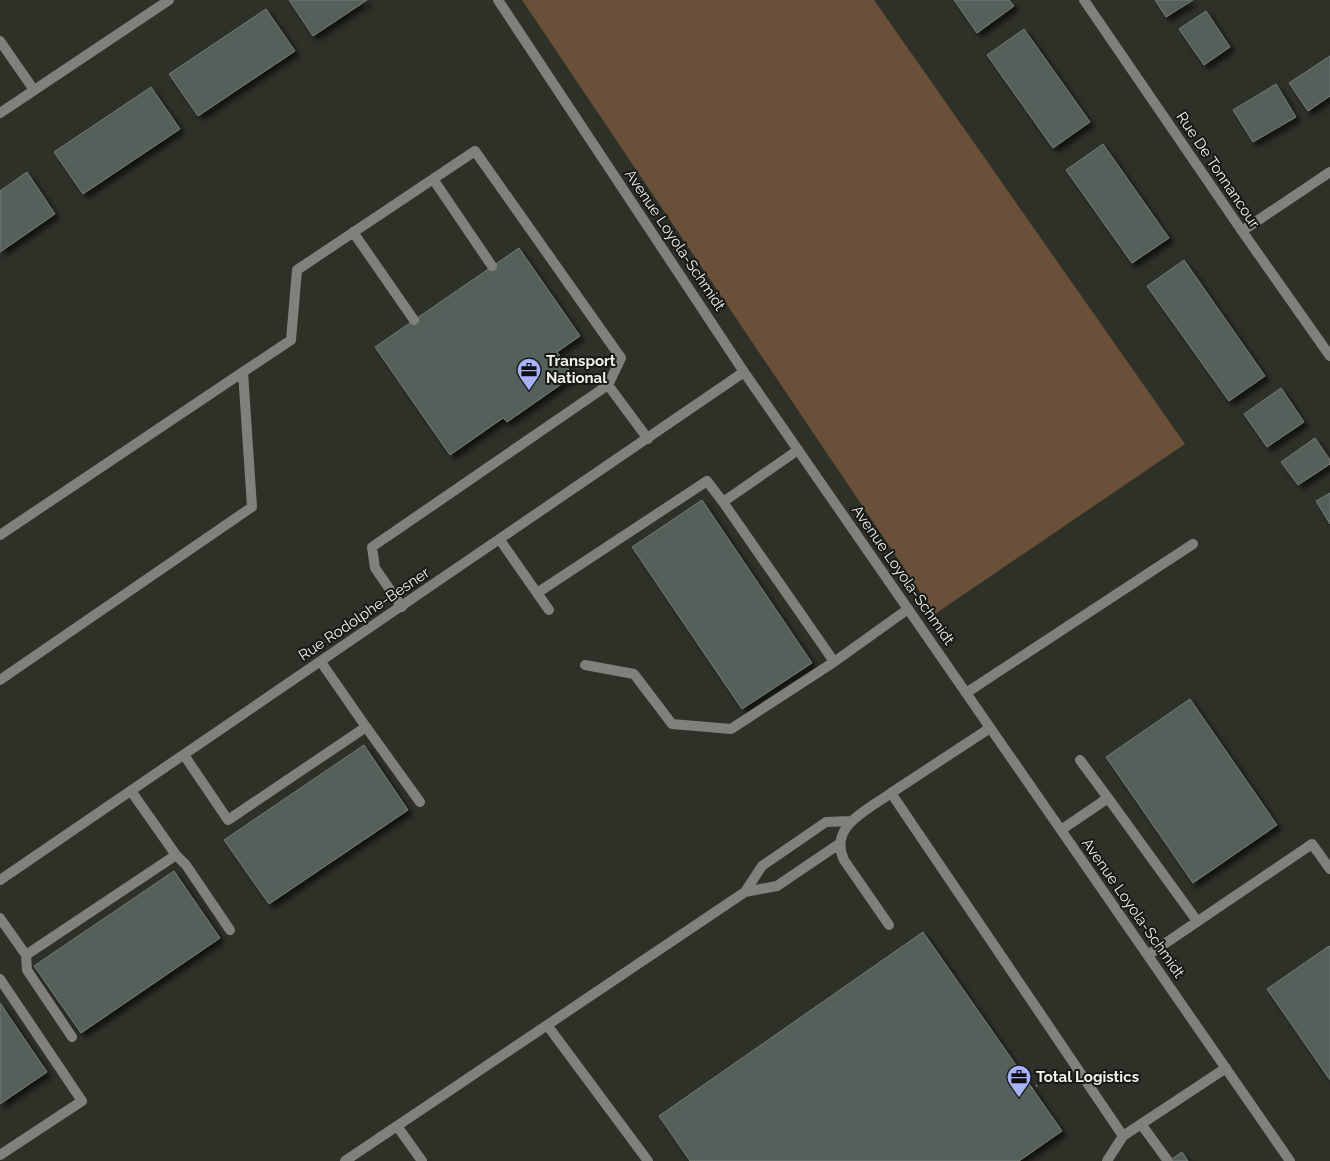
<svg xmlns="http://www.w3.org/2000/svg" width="1330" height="1161" font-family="Raleway,sans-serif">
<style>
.green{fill:#6a5038}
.building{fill:#57615a;stroke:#727c75;filter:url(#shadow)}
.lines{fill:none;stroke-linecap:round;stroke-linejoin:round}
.path{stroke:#868981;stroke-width:3;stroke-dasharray:1 4;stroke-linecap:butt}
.lane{stroke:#81807b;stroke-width:10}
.street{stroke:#81807b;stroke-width:10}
.labels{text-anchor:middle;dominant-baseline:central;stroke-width:4;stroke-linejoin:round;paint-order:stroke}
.street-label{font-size:15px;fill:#eff1eb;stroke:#171814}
.poi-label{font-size:15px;font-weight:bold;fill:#eff1eb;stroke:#171814;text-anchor:start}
</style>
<defs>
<filter id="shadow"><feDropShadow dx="4.5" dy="4.5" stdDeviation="2.5" flood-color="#0009"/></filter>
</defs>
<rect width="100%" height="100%" fill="#2e3128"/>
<path class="green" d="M522,0H874L1185,444L935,614Z"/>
<path class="building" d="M289,0H367L313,36Z
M954,0H1009L1014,6L977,33Z
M1155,0H1193L1166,17Z
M266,9L295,51L198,116L169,74Z
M1206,11L1230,47L1204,65L1179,29Z
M1024,29L1090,122L1053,148L987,55Z
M1330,56V96L1308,111L1289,83Z
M1276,84L1296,117L1253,142L1233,110Z
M151,87L180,129L83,194L54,152Z
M1103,144L1169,238L1132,263L1066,170Z
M27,172L55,214L0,252V191Z
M519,248L580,336L557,352L573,376L507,422L503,418L450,455L375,347Z
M1184,260L1265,376L1229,401L1147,286Z
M1281,388L1304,422L1267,447L1244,414Z
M1315,438L1330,460V464L1298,485L1281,462Z
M1330,493V524L1316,501Z
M702,500L812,663L742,709L632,547Z
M1190,699L1277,825L1193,883L1106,757Z
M364,745L408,810L269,904L224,840Z
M174,871L220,938L81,1033L34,966Z
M923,932L1062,1131L1019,1161H690L659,1116Z
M1329,946L1330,947V1080L1267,989Z
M0,1003L47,1072L0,1104Z
M1182,1152L1188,1161H1169Z"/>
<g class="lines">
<path class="path" d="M1032,1089L1056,1071"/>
<path class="lane" d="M433,179L492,266
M353,232L414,320
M243,372L291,340L297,270L475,151L621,358L608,385
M798,450L723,502L826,650L834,662L908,609
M0,535L243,372L252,507L0,680
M500,540L537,593L707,481L723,502
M537,593L549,610
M402,607L375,568L372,547L608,385L648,439
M585,665L634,674L672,724L731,729L834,662
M966,693L1193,544
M366,727L420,802
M990,728L891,793L1123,1136L1226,1068
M184,755L228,820L366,727L321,662
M1080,760L1108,798
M1061,830L1108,798L1197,921
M839,844L777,886L745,892L762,866L826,822L851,821
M176,855L186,865L230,930
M0,918L26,955L176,855L131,791
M889,925L844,860C828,826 868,810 891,793
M26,955L27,970L72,1037
M1148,955L1312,844L1330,869
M0,979L82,1101L0,1155
M547,1025L648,1161
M1141,1124L1168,1161
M397,1126L422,1161
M345,1161L745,892
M1107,1161L1123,1136"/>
<path class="street" d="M498,0L744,372L1290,1161
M1084,0L1242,231L1330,356
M0,41L34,90
M0,113L169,0
M1242,231L1330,172
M0,880L744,372"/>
</g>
<defs>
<symbol id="office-pin" viewBox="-11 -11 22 30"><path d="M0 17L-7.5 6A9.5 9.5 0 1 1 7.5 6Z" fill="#a7b1fc" stroke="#171814"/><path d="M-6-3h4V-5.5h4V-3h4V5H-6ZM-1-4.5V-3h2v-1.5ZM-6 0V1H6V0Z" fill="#111"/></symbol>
</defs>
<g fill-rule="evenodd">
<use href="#office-pin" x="515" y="356" width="28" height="38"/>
<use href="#office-pin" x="1005" y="1063" width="28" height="38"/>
</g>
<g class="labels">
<g class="street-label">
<text transform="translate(1218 170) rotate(56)">Rue De Tonnancour</text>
<text transform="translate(675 240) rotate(56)">Avenue Loyola-Schmidt</text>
<text transform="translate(903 575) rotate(55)">Avenue Loyola-Schmidt</text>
<text transform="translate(364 614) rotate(-34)">Rue Rodolphe-Besner</text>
<text transform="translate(1133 908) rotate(55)">Avenue Loyola-Schmidt</text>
</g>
<g class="poi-label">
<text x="546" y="361">Transport<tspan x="546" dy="17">National</tspan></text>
<text x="1036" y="1077">Total Logistics</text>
</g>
</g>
</svg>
